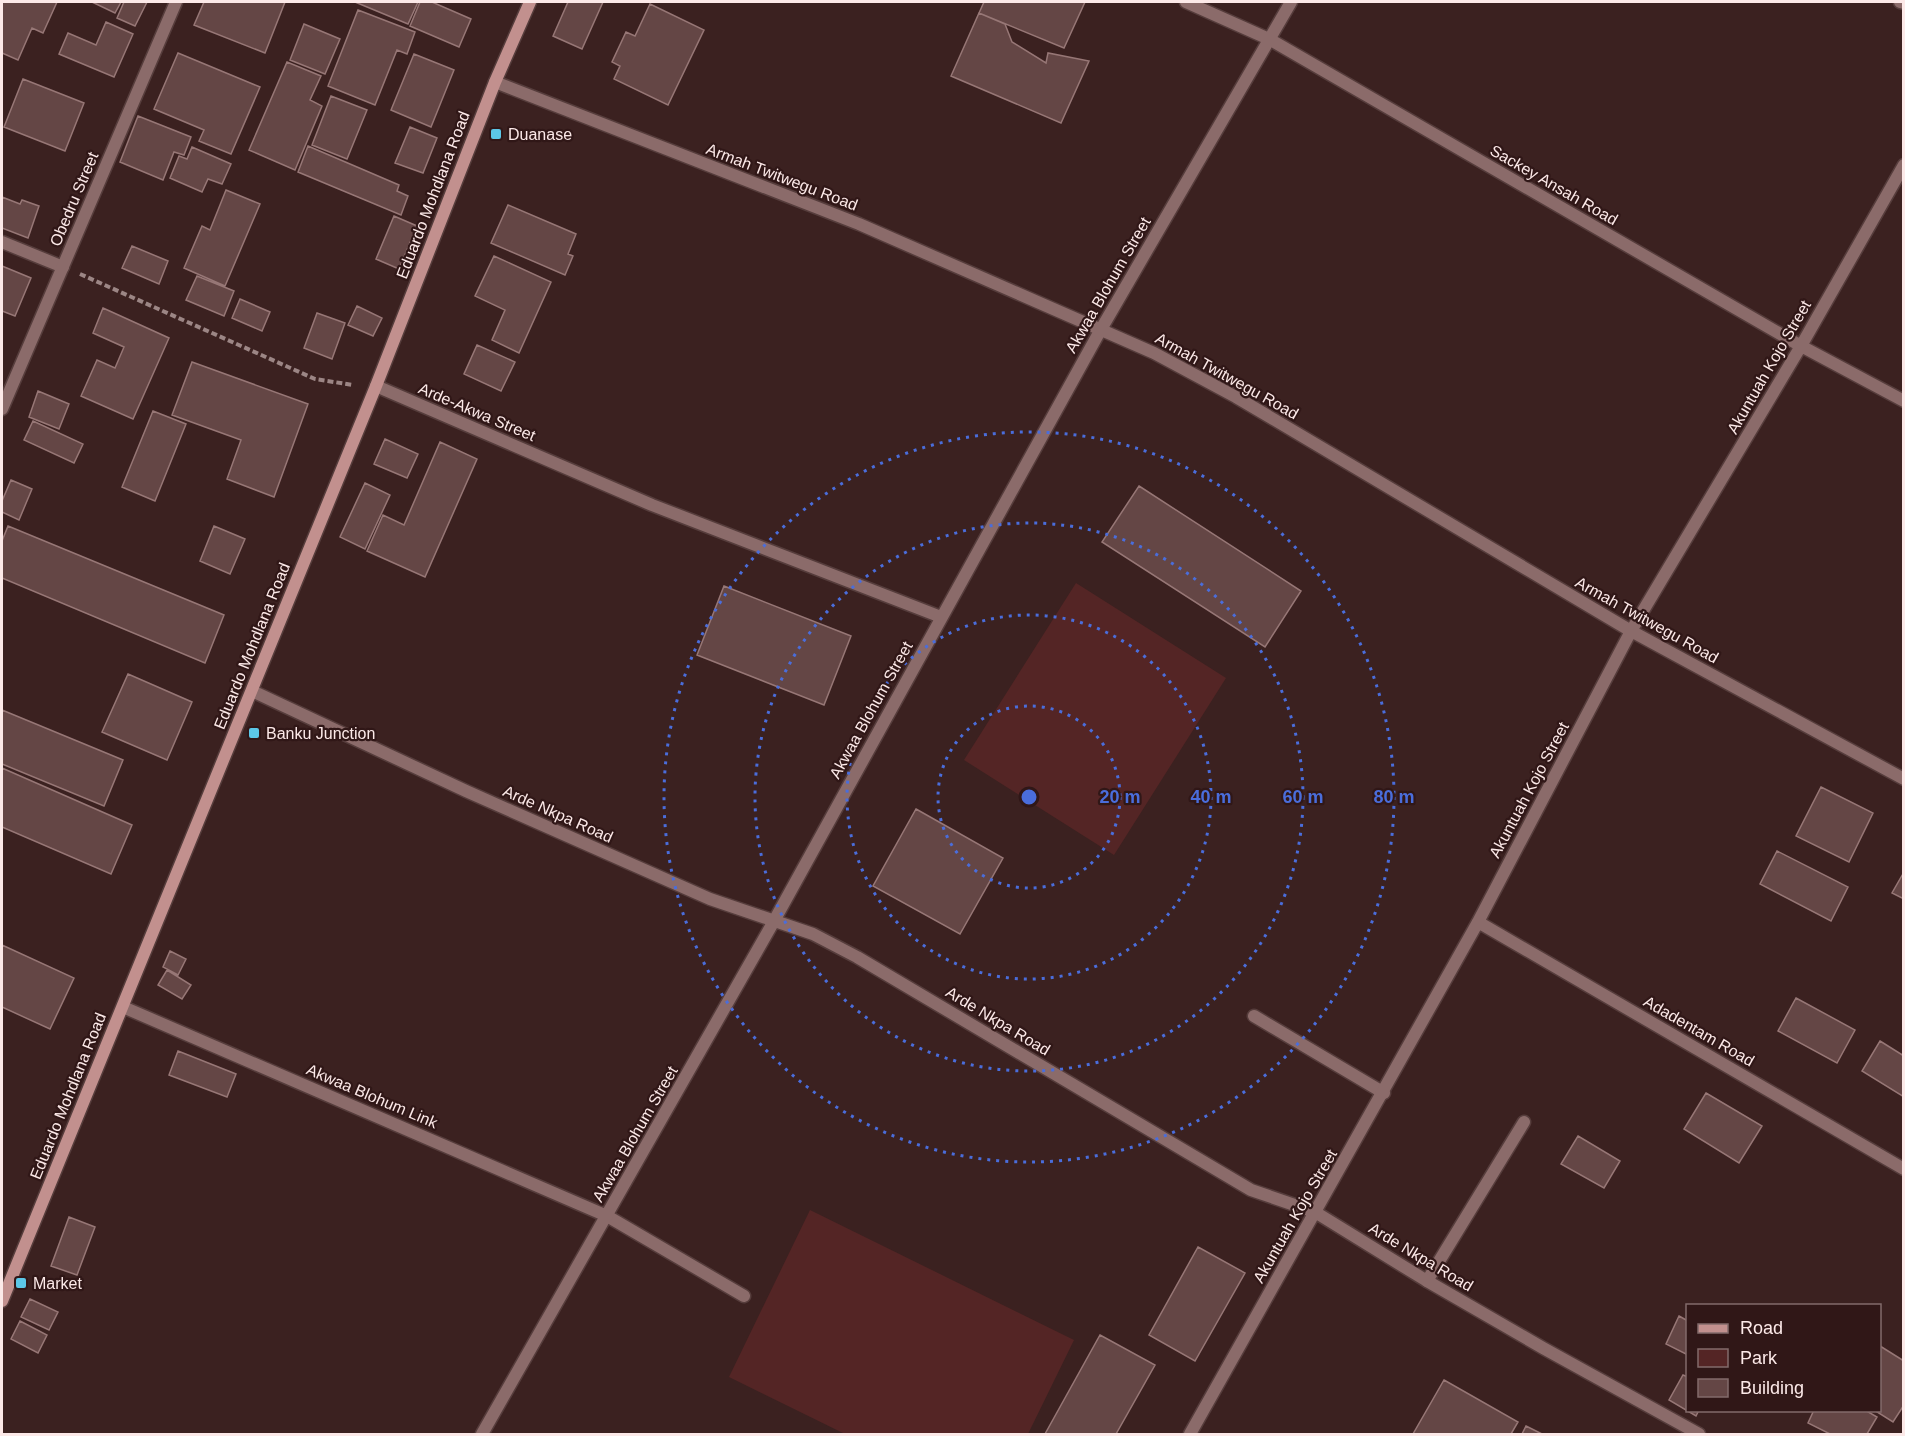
<svg xmlns="http://www.w3.org/2000/svg" width="1905" height="1436" font-family="Arial,sans-serif">
<style>
.green{fill:#542525}
.building{fill:#644645;stroke:#977776;stroke-width:1.5}
.lines{fill:none;stroke-linecap:round;stroke-linejoin:round}
.service-casing{stroke:#563d3c;stroke-width:15}
.minor-casing{stroke:#563d3c;stroke-width:15}
.secondary-casing{stroke:#563d3c;stroke-width:15}
.path{stroke:#9c8685;stroke-width:4;stroke-dasharray:6 3;stroke-linecap:butt}
.service{stroke:#8b6b6a;stroke-width:12}
.minor{stroke:#8b6b6a;stroke-width:12}
.secondary{stroke:#c2908e;stroke-width:12}
.ring{fill:none;stroke:#4a6ddb;stroke-width:3;stroke-dasharray:3 6}
.poi-dot{fill:#5cc7e7;stroke:#301717;stroke-width:2}
.labels{text-anchor:middle;dominant-baseline:central;stroke-width:4.5;stroke-linejoin:round;paint-order:stroke}
.poi-label{font-size:16px;fill:#fce9e8;stroke:#301717;text-anchor:start}
.street-label{font-size:16px;fill:#fce9e8;stroke:#301717}
.centre{fill:#4a6ddb;stroke:#301717;stroke-width:3}
.ring-label{font-size:18px;text-anchor:middle;font-weight:bold;fill:#4a6ddb;stroke:#301717;stroke-width:4.5;stroke-linejoin:round;paint-order:stroke}
</style>
<rect width="100%" height="100%" fill="#3b2120"/>
<path class="green" d="M1076,583L1226,678L1114,855L964,760Z
M810,1210L1074,1340L1028,1434H845L729,1377Z"/>
<path class="building" d="M2,2H57L43,33L32,28L18,60L2,53Z
M92,2H121L115,13Z
M124,2H147L135,26L117,18Z
M204,2H285L265,53L194,25Z
M355,2H418L408,24Z
M420,2H432L471,19L459,47L410,26Z
M568,2H603L582,49L553,36Z
M984,2H1085L1064,48L979,13Z
M650,4L704,30L668,105L614,79L620,66L612,62L626,32L635,36Z
M358,10L415,32L407,54L397,50L375,105L328,86Z
M979,13L1005,24L1012,42L1046,63L1048,53L1089,61L1061,123L951,76Z
M106,22L133,34L114,77L59,54L68,33L96,45Z
M304,24L340,39L325,74L290,60Z
M178,53L260,87L231,154L199,141L204,130L154,109Z
M414,54L454,70L431,127L391,110Z
M287,62L321,76L310,100L322,106L295,170L249,150Z
M23,79L84,103L65,151L4,127Z
M331,96L367,110L347,159L312,145Z
M138,116L191,137L184,155L174,152L163,180L120,162Z
M410,127L437,138L423,173L395,163Z
M308,146L399,185L397,191L408,196L401,215L298,172Z
M192,147L231,164L222,184L208,179L202,192L170,178L179,156L187,159Z
M226,190L260,204L225,286L184,268L202,226L210,230Z
M2,197L20,204L22,200L39,206L28,238L2,228Z
M508,205L576,234L568,254L573,256L565,275L491,243Z
M394,216L417,226L399,269L376,259Z
M132,246L168,261L159,284L122,268Z
M494,256L551,282L519,353L492,340L505,310L475,296Z
M2,266L31,278L15,316L2,311Z
M197,276L234,291L224,316L186,300Z
M240,299L270,312L262,331L232,318Z
M357,306L382,318L373,336L348,325Z
M103,308L169,338L133,419L81,396L97,360L115,368L124,347L93,333Z
M317,313L345,323L332,359L304,348Z
M477,345L515,362L501,391L464,374Z
M192,362L308,404L274,497L227,479L241,440L172,415Z
M38,391L69,404L59,429L29,417Z
M153,411L186,424L155,501L122,487Z
M33,421L83,444L74,463L24,440Z
M385,439L418,454L407,478L374,464Z
M440,442L477,459L425,577L367,551L383,515L404,525Z
M11,480L32,489L19,520L2,512V501Z
M365,483L390,495L365,549L340,537Z
M1139,486L1301,591L1265,647L1102,542Z
M8,526L224,615L205,663L2,578V541Z
M214,526L245,539L230,574L200,561Z
M724,586L851,636L824,705L697,655Z
M128,674L192,702L167,760L102,732Z
M2,710L123,760L104,806L2,764Z
M2,768L132,825L111,874L2,827Z
M1821,787L1873,813L1849,862L1796,836Z
M916,809L1003,858L960,934L873,886Z
M1777,851L1848,887L1831,921L1760,884Z
M1904,872V899L1892,893Z
M2,945L74,978L50,1029L2,1007Z
M170,951L186,959L178,975L163,967Z
M167,970L191,985L182,999L158,985Z
M1796,998L1855,1030L1837,1063L1778,1031Z
M1880,1041L1904,1056V1097L1862,1071Z
M178,1051L236,1074L227,1097L169,1075Z
M1706,1093L1762,1126L1739,1163L1684,1129Z
M1578,1136L1620,1161L1604,1188L1561,1164Z
M69,1217L95,1227L77,1275L51,1266Z
M1198,1247L1245,1273L1195,1361L1149,1335Z
M30,1299L58,1312L49,1330L21,1317Z
M1679,1316L1688,1321V1355L1666,1344Z
M20,1321L47,1335L38,1353L11,1339Z
M1100,1335L1155,1365L1116,1434H1045Z
M1880,1346L1904,1361V1405L1893,1422L1874,1410H1880Z
M1683,1375L1688,1377V1410H1699L1696,1416L1669,1400Z
M1444,1380L1518,1422L1511,1434H1413Z
M1814,1410H1865L1877,1417L1867,1434H1830L1808,1423Z
M1526,1426L1542,1434H1522Z"/>
<g class="lines">
<defs>
<path id="service" d="M2,242L63,267
M1254,1016L1384,1093
M607,1216L744,1296
M1427,1281L1524,1122"/>
<path id="minor" d="M1186,2L1269,39L1801,346L1904,401
M1900,2L1904,3
M495,82L859,224L1154,353L1236,397L1631,631L1904,779
M376,386L652,505L941,617
M2,409L176,2
M252,691L466,791L710,899L813,934L857,957L1251,1190L1315,1212L1427,1281L1543,1348L1699,1434
M1478,922L1904,1169
M123,1007L607,1216
M482,1434L774,921L1100,331L1291,2
M1190,1434L1478,922L1631,631L1801,346L1904,165"/>
<path id="secondary" d="M2,1301L376,386L495,82L530,2"/>
</defs>
<use href="#service" class="service-casing"/>
<use href="#minor" class="minor-casing"/>
<use href="#secondary" class="secondary-casing"/>
<path class="path" d="M80,274L315,379L353,385"/>
<use href="#service" class="service"/>
<use href="#minor" class="minor"/>
<use href="#secondary" class="secondary"/>
</g>
<g class="ring">
<circle cx="1029" cy="797" r="91"/>
<circle cx="1029" cy="797" r="182"/>
<circle cx="1029" cy="797" r="274"/>
<circle cx="1029" cy="797" r="365"/>
</g>
<g class="poi-dot">
<rect x="490" y="128" width="12" height="12" rx="3"/>
<rect x="248" y="727" width="12" height="12" rx="3"/>
<rect x="15" y="1277" width="12" height="12" rx="3"/>
</g>
<g class="labels">
<g class="poi-label">
<text x="508" y="134">Duanase</text>
<text x="266" y="733">Banku Junction</text>
<text x="33" y="1283">Market</text>
</g>
<g class="street-label">
<text transform="translate(782 177) rotate(21)">Armah Twitwegu Road</text>
<text transform="translate(1554 185) rotate(30)">Sackey Ansah Road</text>
<text transform="translate(433 195) rotate(-69)">Eduardo Mohdlana Road</text>
<text transform="translate(74 199) rotate(-67)">Obedru Street</text>
<text transform="translate(1108 285) rotate(-60)">Akwaa Blohum Street</text>
<text transform="translate(1769 367) rotate(-60)">Akuntuah Kojo Street</text>
<text transform="translate(1227 376) rotate(29)">Armah Twitwegu Road</text>
<text transform="translate(477 412) rotate(23)">Arde-Akwa Street</text>
<text transform="translate(1647 620) rotate(29)">Armah Twitwegu Road</text>
<text transform="translate(252 646) rotate(-68)">Eduardo Mohdlana Road</text>
<text transform="translate(871 710) rotate(-61)">Akwaa Blohum Street</text>
<text transform="translate(1529 790) rotate(-62)">Akuntuah Kojo Street</text>
<text transform="translate(558 814) rotate(24)">Arde Nkpa Road</text>
<text transform="translate(998 1021) rotate(31)">Arde Nkpa Road</text>
<text transform="translate(1699 1031) rotate(30)">Adadentam Road</text>
<text transform="translate(68 1096) rotate(-68)">Eduardo Mohdlana Road</text>
<text transform="translate(372 1096) rotate(23)">Akwaa Blohum Link</text>
<text transform="translate(635 1134) rotate(-60)">Akwaa Blohum Street</text>
<text transform="translate(1295 1216) rotate(-60)">Akuntuah Kojo Street</text>
<text transform="translate(1421 1257) rotate(31)">Arde Nkpa Road</text>
</g>
</g>
<circle cx="1029" cy="797" r="9" class="centre"/>
<g class="ring-label">
<text x="1120" y="803">20 m</text>
<text x="1211" y="803">40 m</text>
<text x="1303" y="803">60 m</text>
<text x="1394" y="803">80 m</text>
</g>
<rect width="1905" height="1436" fill="none" stroke="#fce9e8" stroke-width="6"/>
<rect x="1686" y="1304" width="195" height="108" fill="#301717" stroke="#826b6b" stroke-width="1.5"/>
<rect x="1698" y="1324" width="30" height="9" fill="#c2908e" stroke="#826b6b" stroke-width="1.5"/>
<text x="1740" y="1334" font-size="18" fill="#fce9e8">Road</text>
<rect x="1698" y="1349" width="30" height="18" fill="#542525" stroke="#826b6b" stroke-width="1.5"/>
<text x="1740" y="1364" font-size="18" fill="#fce9e8">Park</text>
<rect x="1698" y="1379" width="30" height="18" fill="#644645" stroke="#826b6b" stroke-width="1.5"/>
<text x="1740" y="1394" font-size="18" fill="#fce9e8">Building</text>
</svg>
